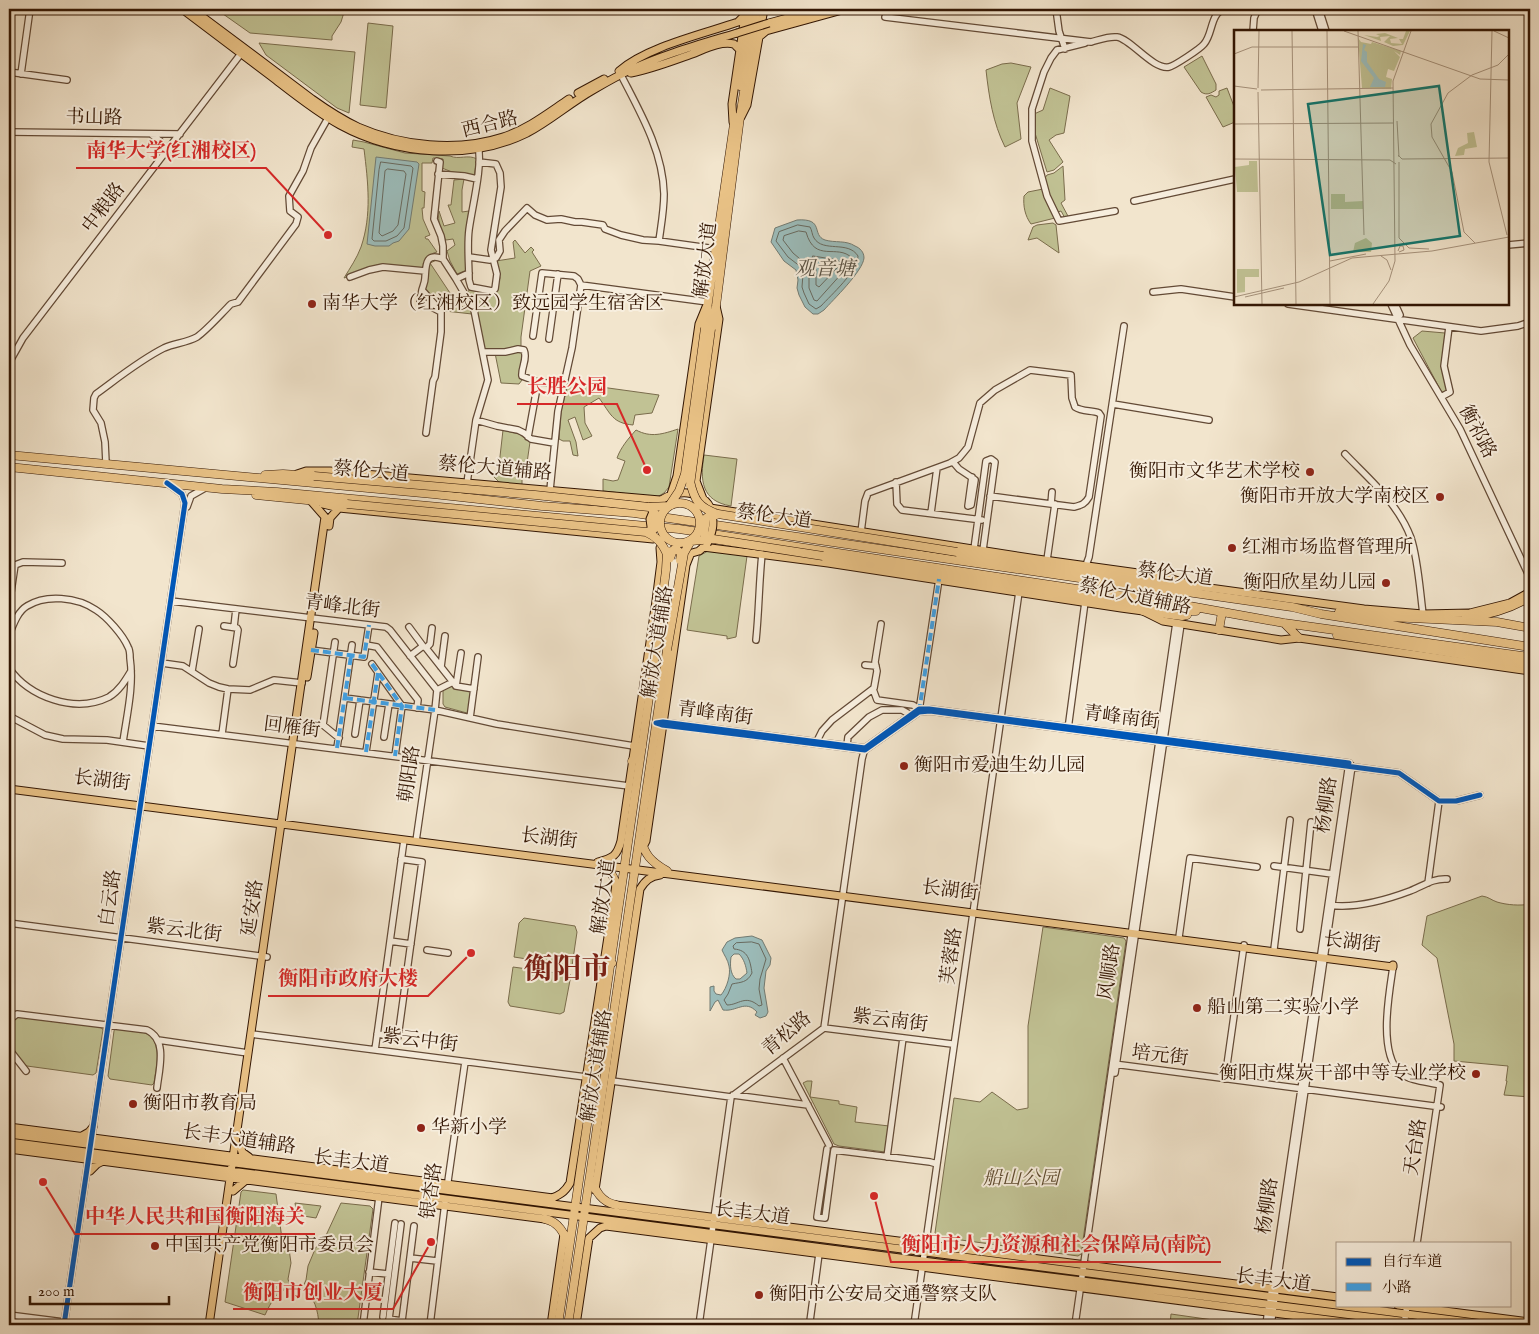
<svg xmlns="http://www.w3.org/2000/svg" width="1539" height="1334" font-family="'IM FELL English','Noto Serif SC',serif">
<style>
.green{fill:#c1c294;stroke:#7a6c4c}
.water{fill:#9cbebd;stroke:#727b73;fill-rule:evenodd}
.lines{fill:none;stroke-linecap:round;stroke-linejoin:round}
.shore{stroke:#686a60;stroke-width:1}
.minor-casing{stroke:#634a36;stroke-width:8}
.major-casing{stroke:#331603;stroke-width:9}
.highway-casing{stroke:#331603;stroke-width:9}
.minor{stroke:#f7eede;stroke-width:5.5}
.major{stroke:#e9c286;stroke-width:7}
.highway{stroke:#e9c286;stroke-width:8}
.major-bridge-casing{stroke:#331603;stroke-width:9;stroke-linecap:butt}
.highway-bridge-casing{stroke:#331603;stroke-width:9;stroke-linecap:butt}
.major-bridge{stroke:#e9c286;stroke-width:7}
.highway-bridge{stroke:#e9c286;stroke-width:8}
.quiet{stroke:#3ea2e9;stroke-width:4;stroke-dasharray:8 4;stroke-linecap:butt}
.cycleway-casing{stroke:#f7eede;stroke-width:8}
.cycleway{stroke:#0057b8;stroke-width:5}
.poi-dot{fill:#8f2418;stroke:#f7eede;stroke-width:2}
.labels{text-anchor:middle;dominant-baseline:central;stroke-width:4;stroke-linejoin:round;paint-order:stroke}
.street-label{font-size:19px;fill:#331603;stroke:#f7eede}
.poi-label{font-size:19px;fill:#331603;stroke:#f7eede;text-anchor:start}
.park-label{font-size:19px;font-style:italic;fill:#5e4a2e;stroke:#f7eede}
.water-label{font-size:20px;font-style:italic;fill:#585144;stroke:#f7eede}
.town-label{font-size:29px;font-weight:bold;fill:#7a1f14;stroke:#f7eede}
.inset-road{fill:none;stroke:#a6927c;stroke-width:1}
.view{fill:#0f766e;fill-opacity:0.15;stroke:#0f766e;stroke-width:2.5}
.inset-edge{fill:none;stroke:#331603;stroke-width:2.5}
.leader{fill:none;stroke:#d62828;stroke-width:2}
.callout-dot{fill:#d62828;stroke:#f7eede;stroke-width:2}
.callout-label{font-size:20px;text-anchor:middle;font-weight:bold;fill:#d62828;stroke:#f7eede;stroke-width:4;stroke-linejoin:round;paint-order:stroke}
</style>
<rect width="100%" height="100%" fill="#f2e5cd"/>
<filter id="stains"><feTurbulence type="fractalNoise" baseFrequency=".004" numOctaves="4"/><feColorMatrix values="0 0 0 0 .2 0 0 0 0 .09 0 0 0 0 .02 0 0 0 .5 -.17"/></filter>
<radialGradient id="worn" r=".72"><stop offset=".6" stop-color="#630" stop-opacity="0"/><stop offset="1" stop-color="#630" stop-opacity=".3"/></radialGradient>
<path class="green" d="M216,9H345L341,22L332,36V40L250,33Z
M368,23L393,26L386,108L360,105Z
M259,43L355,52L349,113L337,108L266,55Z
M1202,56L1216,84V90C1211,93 1207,96 1201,92L1184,67Z
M1011,63L1031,67L1017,103L1021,139L1005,147C993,123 989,97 986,70L1002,64Z
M1050,88L1070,96L1064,133L1056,135L1049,140L1063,162L1054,170L1047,172L1035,133L1034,114L1043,110Z
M1227,88L1235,109V122L1223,127L1206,97L1211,95L1216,97L1219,95V91Z
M353,140L364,142L405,153L450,156C459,160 468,154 477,159L474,176L452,172L442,168L443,159L433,158L432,163H422V191L425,192L424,208H422L423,219L430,235L425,237L426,239H428L437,252C429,253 425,262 423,269L377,265L344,278C350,268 357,258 361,247C372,215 368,182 364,149L352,147Z
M1063,166L1065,200L1061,203L1069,218H1065L1061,211L1058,212L1047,190L1045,178L1047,175L1054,173Z
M464,179L462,190V212L469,211L466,230L467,270L457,274L450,261L447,251L455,245L453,239L446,240C439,232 438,221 439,211L444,226L455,223L448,205H451L454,180Z
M1043,189L1055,218L1031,224C1025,216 1023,206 1024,196L1028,192Z
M1053,223L1056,225L1059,253L1037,238L1028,240L1033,227L1037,225Z
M515,240L525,253L531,247L534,250L532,252L541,266L530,271L521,337V346L513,349L486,350L484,348L475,307L468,291L473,289L496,291L500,278L496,261L515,258L513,242Z
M432,258L439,259L430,263L452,296L463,307L468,303L472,314L445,311L425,293L423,290C424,287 425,285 426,282C429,273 423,265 432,258Z
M1422,331L1445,333L1442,365L1447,390L1442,393L1413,338Z
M520,351L523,354L520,377L522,380L519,384L501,383L495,353Z
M572,383L659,395L652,413L635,415L633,425C612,423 611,414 599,398L584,407L585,423L592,436L583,440L575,417L568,420L576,442L578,456L573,455L570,441H563L559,439L561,411L568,384Z
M678,429L669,487L664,493L657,497L603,491V479L613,481L618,480L625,461L617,458C621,447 628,439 636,430C651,438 663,434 678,429Z
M503,430L519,434L530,442L525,477H522V485L499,482L493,476L498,474Z
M704,455L737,459L731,506C701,501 700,480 704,455Z
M708,551L747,556L736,637L727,639V636L687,630L699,556Z
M451,685L471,692L469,711L467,713L445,707L443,704V689Z
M1482,896C1489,897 1491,900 1497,902C1507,905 1520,906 1530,904V1097L1504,1095L1507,1081H1506L1508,1066L1454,1061V1044L1437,958L1422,945L1427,916Z
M524,918L575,926L577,932L572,966L514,957L519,923Z
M1043,927L1124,938L1126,941L1081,1254L1078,1256L939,1237L935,1233L954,1098L980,1102L992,1092L1017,1110L1028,1108V1026Z
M513,967L571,975L564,1012L560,1014L510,1006L508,1002Z
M18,1016L101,1027L103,1030L96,1073L93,1075L27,1066L23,1063L14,1052L9,1039V1024L11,1021Z
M115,1028C125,1030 139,1029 147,1034C163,1042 156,1069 154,1083L152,1085L110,1079L108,1076L114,1031Z
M807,1081H812L810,1097L839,1101V1104L857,1107L855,1122L889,1126L885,1152L839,1146L834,1144L803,1083Z
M243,1190L276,1194L282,1239L288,1242L291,1263L288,1279L290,1287C276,1292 271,1302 265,1315L225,1302L241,1192Z
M295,1203L321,1206L316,1218L297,1215Z
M341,1203L370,1206L373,1209L357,1325H319C318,1311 315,1296 302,1289L306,1280L308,1266L316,1247L322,1244Z
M1171,1314L1248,1325H1249H1170Z"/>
<path class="water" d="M376,157L417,162L419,164L409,229L399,241L393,243L389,246H375L367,244Z
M797,220C825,218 811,235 825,240C835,243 846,240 855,246C860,248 864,252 864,258C863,271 833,300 824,310L818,314H813L805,307L799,295L797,288L798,280L796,270L784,261L771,242L775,228Z
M752,936L762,940L771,958L770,965L766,971L764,988L768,1012L766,1016L760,1018L755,1015L757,1012C745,999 737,1012 723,1010L718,1000L715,1002L710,1011V987L714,986V991L716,994L721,995C727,988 731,974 729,966C728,960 724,955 722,950L727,942L735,938ZM734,954H739C744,959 746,966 747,973L740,979H736C730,974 730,965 731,957Z"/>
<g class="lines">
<path class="shore" d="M381,162L411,166L413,168L404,228L397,236L386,241H374L372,239L379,170Z
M388,169L404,171L406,174L398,225L393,231L382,236L379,233L385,171Z
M798,225L810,227C812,230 812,235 814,238C823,253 848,240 858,256C858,271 831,295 821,306L816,309L809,304L804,293L802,287L803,274L801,267L788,257L776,241L779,232Z
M799,231L806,232C815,264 837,243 852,258L843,272L817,301L814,300L809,288V273L806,264L793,253L783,240L784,236Z
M813,256L838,260L840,262L837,268L819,287L816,285V270L812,259Z
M752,942L759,944L766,959L760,979L759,989L762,1005L759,1006C745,994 739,1005 727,1005L724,1000L728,994L732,984C741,982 747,983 752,973C750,960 748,950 734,949L733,946L736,943Z"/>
<defs>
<path id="minor" d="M1056,9L1059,31L1065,49
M1315,9L1322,31
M1319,9L1326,31
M885,17L1091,42C1099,40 1108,36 1117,37C1131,39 1153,70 1169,67C1174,66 1200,49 1204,44C1213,34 1210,14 1224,9
M1253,31L1254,18L1258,9
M1085,43L1057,50L1051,58L1044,72L1032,109V141L1047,196L1059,221L1115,211
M9,72L67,80
M21,74L30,9
M621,75C640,112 663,151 664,194C664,210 661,226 659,241
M9,132L180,134
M151,134L160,141L163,151
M478,145C483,166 472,207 469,230C467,246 469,264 469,280L471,287L492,291L495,289L497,274L491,250L501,187L500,173L496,164L479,162
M437,161L440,162L434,219L441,236L443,246V259L456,279
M438,174L464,176L477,179
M1134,201L1235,179
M1508,245L1530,243
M469,257L490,260L496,258L500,251L499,240L505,231L527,208L535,215L547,220L561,219L575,222H582L603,225L605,229L621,235L643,240L659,241L716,249
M350,277L369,270L383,267L425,271
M422,290L420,301L441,312V332L435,377L433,381L426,433
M1153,292L1181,289L1235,297
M1288,304L1481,331L1518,326L1530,322
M1391,304L1410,345L1460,429L1530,578
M1395,304L1400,315
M440,310L422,290C423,286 425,282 425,278C426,265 425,252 443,259
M533,336L542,273L574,276L578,279L581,285
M549,339L558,274
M483,352H505L518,349L524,350C528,359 521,367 522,376L538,382L564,385
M9,363L23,338L243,51
M1441,397L1450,392L1444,366L1449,327
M1113,404L1209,420
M476,420L497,426L518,430L524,433L531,439L554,443
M528,437L538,382
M1345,454C1369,479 1398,503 1411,538C1418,559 1420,591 1423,614
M953,462L959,469L974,479
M106,463L105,442L101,423L93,410L94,398L96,394C118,378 140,360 164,348C175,343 186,343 197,337C207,330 221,314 231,304L238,302L296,224L298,217L290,211L289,196L303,171L311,148L328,118
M972,477L968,506L971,505L975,480
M896,482L897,504L902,510L982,520
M467,483L476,420L488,380L474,310L456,279L469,273
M550,490L558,411L572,348L581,285L708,302
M1051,504L1052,492
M187,507L191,496L205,488
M931,513L937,468
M861,532L865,501L868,493L950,463L959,458L964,452L968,447L980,403L995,390L1030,370L1071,375L1072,398L1075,407C1082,412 1092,410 1099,413L1101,416L1089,497C1085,504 1082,505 1074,507L990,496
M974,549L986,461L991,459L995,462L983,550
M1047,560L1055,504
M1086,565L1089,557L1124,326
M171,601L386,627L390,630L437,690L435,710L497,724L634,746
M9,606L15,565L23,562L62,563
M224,626L237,628L238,630L233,664
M234,627L236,609
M409,627L423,646
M9,635C13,626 17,612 27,606C46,594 77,597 96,610C107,617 123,635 128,647C130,650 130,655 130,658C134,686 127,714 123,742
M756,640C759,611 759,583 762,554
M335,642L323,725L339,738
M366,645L377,647L418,700L417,708
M426,648L430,644L432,628
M311,650L364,657L369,625
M410,656L423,646L426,648L456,686L474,689
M162,663L183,666L209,683L219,687L228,689L250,690L274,680L302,683
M372,664L402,706L395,756
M865,665L876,666
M441,667L445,636
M9,668C29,697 75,714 109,697C119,691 125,681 131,671
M192,671L199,629
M456,686L461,653
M873,689L877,700L913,705L919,709
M437,690L453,682
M345,698L435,710L416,841
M919,711L939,579
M9,716L45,735L63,739L107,740L149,746
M470,718L478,657
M661,722L865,748L919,709H929L1349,763
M659,724L865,750L919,712L930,711L1399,773L1439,801H1456L1480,795
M152,726L629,786
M1068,729L1085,602
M222,734L228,689
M355,734L360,700
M384,737L389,704
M817,741L822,731L832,720L874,688L877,671L875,662L881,624
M847,745L848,737L869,717L882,710H902L911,715
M337,748L352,645
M366,752L378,673
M1274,866L1332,874
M1428,883L1439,801
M1329,905C1356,909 1386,900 1410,891C1423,886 1433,878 1447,879
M9,923L267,957
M1300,929L1311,822
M1179,937L1190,858L1257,867
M390,941L411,944
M1274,949L1290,820
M427,950L448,953
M1393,967C1389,994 1378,1052 1400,1073C1410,1081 1428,1082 1440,1085L1417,1243
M9,1020L17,1014L147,1030C168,1040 159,1069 157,1088
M824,1028L952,1044
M251,1034L586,1077
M377,1034L398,1037L422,862L401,859
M158,1040L248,1053
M9,1046L12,1053L26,1071
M375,1050L404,840
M783,1058L829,1145
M1114,1064L1441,1107
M1115,1073L1181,624
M1225,1079L1244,945
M612,1081L731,1097
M733,1095L808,1105
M827,1149L817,1217L825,1218L834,1150L930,1162L937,1164
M887,1157L903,1038
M447,1188L465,1062
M401,1224L389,1319L402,1321L414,1226
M410,1258L437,1261
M369,1272L388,1274
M1270,1300L1349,763
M9,1315L64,1322
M383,1317L395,1223
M810,1321L819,1254
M64,1325L185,503L182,494L167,483
M363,1325L379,1197
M430,1325L445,1203
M699,1325L731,1097L824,1028L862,759L865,748
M914,1325L1019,592
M1075,1325L1176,623
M1266,1325L1268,1309
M1271,1325L1352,766L1351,765
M1404,1325L1407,1305"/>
<path id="major" d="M182,9C212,32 242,54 272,77C294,94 316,112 340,125C395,155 470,161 527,133C550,121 570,103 593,90C605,83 617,76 630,70C664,54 701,44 737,33
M192,9L312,99C326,109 341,119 358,127C401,146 457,152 503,137C528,129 548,113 569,99
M767,9H776
M769,23L821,9
M759,37L766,31L846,9
M619,71C646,47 703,34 738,22L745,15
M631,73C652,69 672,61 692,54C705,49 720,41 734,44L740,50
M578,93L604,79
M741,117L747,105L764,9
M733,122L732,104L746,9
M297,474L306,471H330L660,500
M671,494L677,476L699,324L706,307
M703,499L696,481L719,319L716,306
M323,504L339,508L653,539
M657,504C672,488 705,488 712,512
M710,508L1037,559L1138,573L1166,577L1195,586L1364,609L1423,614L1470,613L1510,603L1530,592
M329,526L330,518L339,508
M703,547L828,563L1121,608L1143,611L1163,621L1281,640L1299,638L1530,671
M685,555L699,551L706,545
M307,677L314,633
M9,789L1393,967V965
M640,848L643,847L646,841L686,565L690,555
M598,862C613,858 617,856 621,841L656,601L661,562L660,548
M9,1127L553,1198
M9,1134L1492,1325
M82,1136L89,1132L93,1127
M9,1142L923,1261L1432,1325
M240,1145L242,1152L249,1157
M9,1149L545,1219
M90,1171L97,1164L103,1161
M595,1190L640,889C645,881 650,876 660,875
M233,1191L246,1180
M549,1199C559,1196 565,1192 570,1183L616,885
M616,1205L1338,1297
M606,1226L1367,1325
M1398,1305L1530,1322
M209,1325L325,517L311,501
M551,1325L564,1234
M576,1325L589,1238L600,1228L609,1225"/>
<path id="highway" d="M740,86L751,9
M705,328L708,302L735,117
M711,329L716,306L740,117L757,9
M9,455L433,494L542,506L634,513L1161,590L1180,591L1292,607L1321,614L1530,647
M9,467L222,489L277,492L679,529L1184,605L1284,623L1530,657
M265,475L283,474L314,476
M256,495L347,504
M957,552L1174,585L1180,591
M823,556L1183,611H1196
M1166,577L1174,585L1195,586
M1143,611L1182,616L1187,615
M1339,612L1388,617L1497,622L1530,628
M1466,618C1489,615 1510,609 1530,597
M1284,623L1299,638
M1219,630L1222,612
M1337,635L1530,665
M632,761L642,747L634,746
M640,837C645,855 650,861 667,871
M598,865C616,874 614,878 619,896
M602,973L612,963
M586,1077L595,1067
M590,1178C596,1191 601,1202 616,1205
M545,1219C559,1222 564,1233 569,1246
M558,1325L656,649
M568,1325L667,650"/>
</defs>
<use href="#minor" class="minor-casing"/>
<use href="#major" class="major-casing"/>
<use href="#highway" class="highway-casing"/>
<use href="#minor" class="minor"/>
<use href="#major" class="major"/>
<use href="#highway" class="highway"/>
<defs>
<path id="major-bridge" d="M737,33L769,23
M652,534L650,519L655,507
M707,544C713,532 714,524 712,512"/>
<path id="highway-bridge" d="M314,476L535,495L649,507L669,506L679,491L685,474L705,328
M690,481C694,500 699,508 718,514L957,552
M690,485L711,329
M660 523a20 20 0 1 1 40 0a20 20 0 1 1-40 0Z
M347,504L646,532C657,537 662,543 667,554
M646,532L652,531L654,529C655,519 659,512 649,507
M711,539L706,537L704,534L706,518L709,516L716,515
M670,558L673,550L676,549L681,553L680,560
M656,649L666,570L667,551
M667,650L684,553L691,541L713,539L823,556"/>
</defs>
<use href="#major-bridge" class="major-bridge-casing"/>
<use href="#highway-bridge" class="highway-bridge-casing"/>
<use href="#major-bridge" class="major-bridge"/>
<use href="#highway-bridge" class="highway-bridge"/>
<path class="quiet" d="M311,650L364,657L369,625
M372,664L402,706L395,756
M345,698L435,710
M919,712L939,579
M337,748L351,656
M366,752L378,673"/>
<defs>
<path id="cycleway" d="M1349,763L929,709H919L865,748L663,722L656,723L662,725L865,750L919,712L930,711L1399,773L1439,801H1456L1480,795
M64,1325L185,503L182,494L167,483"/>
</defs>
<use href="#cycleway" class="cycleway-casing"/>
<use href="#cycleway" class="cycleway"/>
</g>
<g class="poi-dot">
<circle cx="312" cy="304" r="5"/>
<circle cx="1310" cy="472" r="5"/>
<circle cx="1440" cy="497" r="5"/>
<circle cx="1232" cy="548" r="5"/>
<circle cx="1386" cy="583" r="5"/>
<circle cx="904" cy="766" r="5"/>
<circle cx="1197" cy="1008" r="5"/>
<circle cx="1476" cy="1074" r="5"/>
<circle cx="133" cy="1104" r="5"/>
<circle cx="421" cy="1128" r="5"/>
<circle cx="155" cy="1246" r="5"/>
<circle cx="759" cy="1295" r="5"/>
</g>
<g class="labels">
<g class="street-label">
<text transform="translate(94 118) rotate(1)">书山路</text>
<text transform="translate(490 125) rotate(-14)">西合路</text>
<text transform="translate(104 208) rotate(-53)">中粮路</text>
<text transform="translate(706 260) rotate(-83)">解放大道</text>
<text transform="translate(1477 432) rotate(62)">衡祁路</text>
<text transform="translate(495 469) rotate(5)">蔡伦大道辅路</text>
<text transform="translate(371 472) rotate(5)">蔡伦大道</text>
<text transform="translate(774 517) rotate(8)">蔡伦大道</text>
<text transform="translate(1175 575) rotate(7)">蔡伦大道</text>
<text transform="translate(1135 597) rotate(12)">蔡伦大道辅路</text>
<text transform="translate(342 607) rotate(7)">青峰北街</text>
<text transform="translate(658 642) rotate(-81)">解放大道辅路</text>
<text transform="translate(715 714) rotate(7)">青峰南街</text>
<text transform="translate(1121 718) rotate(7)">青峰南街</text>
<text transform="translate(292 728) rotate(7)">回雁街</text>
<text transform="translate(410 774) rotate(-82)">朝阳路</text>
<text transform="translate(102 781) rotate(7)">长湖街</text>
<text transform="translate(1327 805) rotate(-82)">杨柳路</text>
<text transform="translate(549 839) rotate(7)">长湖街</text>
<text transform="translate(950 891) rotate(7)">长湖街</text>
<text transform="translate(604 897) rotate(-82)">解放大道</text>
<text transform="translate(111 898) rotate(-82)">白云路</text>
<text transform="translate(253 908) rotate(-82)">延安路</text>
<text transform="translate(184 931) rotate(7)">紫云北街</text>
<text transform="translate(1352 943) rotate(7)">长湖街</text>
<text transform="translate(952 956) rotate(-82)">芙蓉路</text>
<text transform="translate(1110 972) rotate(-82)">风顺路</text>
<text transform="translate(890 1021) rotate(7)">紫云南街</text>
<text transform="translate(787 1034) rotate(-40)">青松路</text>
<text transform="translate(420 1041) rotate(7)">紫云中街</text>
<text transform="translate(1160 1056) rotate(7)">培元街</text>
<text transform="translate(597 1066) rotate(-81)">解放大道辅路</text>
<text transform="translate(239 1140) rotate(8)">长丰大道辅路</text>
<text transform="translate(1416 1147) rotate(-81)">天台路</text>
<text transform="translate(351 1162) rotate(7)">长丰大道</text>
<text transform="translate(432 1191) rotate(-82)">银杏路</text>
<text transform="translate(1268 1206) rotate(-82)">杨柳路</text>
<text transform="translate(752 1214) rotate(7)">长丰大道</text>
<text transform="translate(1273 1281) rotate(7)">长丰大道</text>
</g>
<g class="poi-label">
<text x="322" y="304">南华大学（红湘校区）致远园学生宿舍区</text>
<text x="1300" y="472" text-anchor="end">衡阳市文华艺术学校</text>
<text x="1430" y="497" text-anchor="end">衡阳市开放大学南校区</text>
<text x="1242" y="548">红湘市场监督管理所</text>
<text x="1376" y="583" text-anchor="end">衡阳欣星幼儿园</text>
<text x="914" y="766">衡阳市爱迪生幼儿园</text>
<text x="1207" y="1008">船山第二实验小学</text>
<text x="1466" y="1074" text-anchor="end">衡阳市煤炭干部中等专业学校</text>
<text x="143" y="1104">衡阳市教育局</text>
<text x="431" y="1128">华新小学</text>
<text x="165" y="1246">中国共产党衡阳市委员会</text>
<text x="769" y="1295">衡阳市公安局交通警察支队</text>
</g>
<g class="park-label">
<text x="1021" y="1179">船山公园</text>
</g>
<g class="water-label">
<text x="825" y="269">观音塘</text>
</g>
<g class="town-label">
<text x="567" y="970">衡阳市</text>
</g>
</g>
<g transform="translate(1234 30)">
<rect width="275" height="275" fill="#f2e5cd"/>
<path d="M172,1H176L169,15L159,16L150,12L156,6L146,7L147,11L130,5L143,7L146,6L142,4L151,3L164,8L156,9L157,13L168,14L165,9H169ZM124,8L127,12L137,14L138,12L167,21L166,25L160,21L166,27L160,41L154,39L152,47L158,49L157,59L128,58ZM240,102L243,117L231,119L230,125L221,126L224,118L234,113L233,103ZM15,131H23L24,162H3L1,137L15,135ZM111,164V172L129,171V179H97V164ZM132,208L138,213L137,222H119L121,213ZM3,239H25V247H11V262L3,263Z" fill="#c1c294"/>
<path d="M129,14L132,15L130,20L133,22V32L145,49L152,52L151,57H136L140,48L127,31Z" fill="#9cbebd"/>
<path class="inset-road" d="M58,1L62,274M93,1L96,274M110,1L246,49L275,50M124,1L130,205M258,1L255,132L273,205M260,1L275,8M0,24L18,17H124M0,56L23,59M24,58L25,1M27,60L159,58M24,62L28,274M163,91L165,127M0,94L160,93M164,125L168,129L275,128M0,129L156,130L162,134M165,132V208L175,218L195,219M241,213L230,202L218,142L198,107L197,94L214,63L238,45L264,35L275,24M164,221L166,216H169L170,220L165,222M147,226L153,230L157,240M96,231L132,224M0,267L65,252L118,228L198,221L275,207M11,267L50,258M139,274L155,251L161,231L159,51L177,1"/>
<path class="view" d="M205,56L226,206L96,225L74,74Z"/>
<rect width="275" height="275" class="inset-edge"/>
</g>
<path class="leader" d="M328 235L266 168H76M647 470L617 404H517M471 953L428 996H268M43 1182L75 1234H315M874 1196L891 1262H1221M431 1242L393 1309H233"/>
<g class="callout-dot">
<circle cx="328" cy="235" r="5"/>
<circle cx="647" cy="470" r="5"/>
<circle cx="471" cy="953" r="5"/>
<circle cx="43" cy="1182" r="5"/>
<circle cx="874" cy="1196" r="5"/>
<circle cx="431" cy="1242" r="5"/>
</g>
<g class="callout-label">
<text x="171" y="157">南华大学(红湘校区)</text>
<text x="567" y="393">长胜公园</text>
<text x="348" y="985">衡阳市政府大楼</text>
<text x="195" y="1223">中华人民共和国衡阳海关</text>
<text x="1056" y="1251">衡阳市人力资源和社会保障局(南院)</text>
<text x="313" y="1299">衡阳市创业大厦</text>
</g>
<rect width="1539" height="1334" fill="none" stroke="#f2e5cd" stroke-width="30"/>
<rect x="10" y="10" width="1519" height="1314" fill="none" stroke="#331603" stroke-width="2.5"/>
<rect x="15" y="15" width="1509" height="1304" fill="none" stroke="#331603"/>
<rect x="1336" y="1242" width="175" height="65" fill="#f7eede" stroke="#a99886"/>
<rect x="1346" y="1258" width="25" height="8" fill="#0057b8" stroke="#a99886"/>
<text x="1382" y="1266" font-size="15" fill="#331603">自行车道</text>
<rect x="1346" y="1283" width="25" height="8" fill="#3ea2e9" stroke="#a99886"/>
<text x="1382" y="1292" font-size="15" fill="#331603">小路</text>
<path d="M30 1296v8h139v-8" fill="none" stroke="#331603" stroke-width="2.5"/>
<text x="38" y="1296" font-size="15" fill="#331603" stroke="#f7eede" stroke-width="4" paint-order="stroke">200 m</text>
<rect width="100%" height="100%" filter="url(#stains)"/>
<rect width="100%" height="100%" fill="url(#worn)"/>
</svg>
